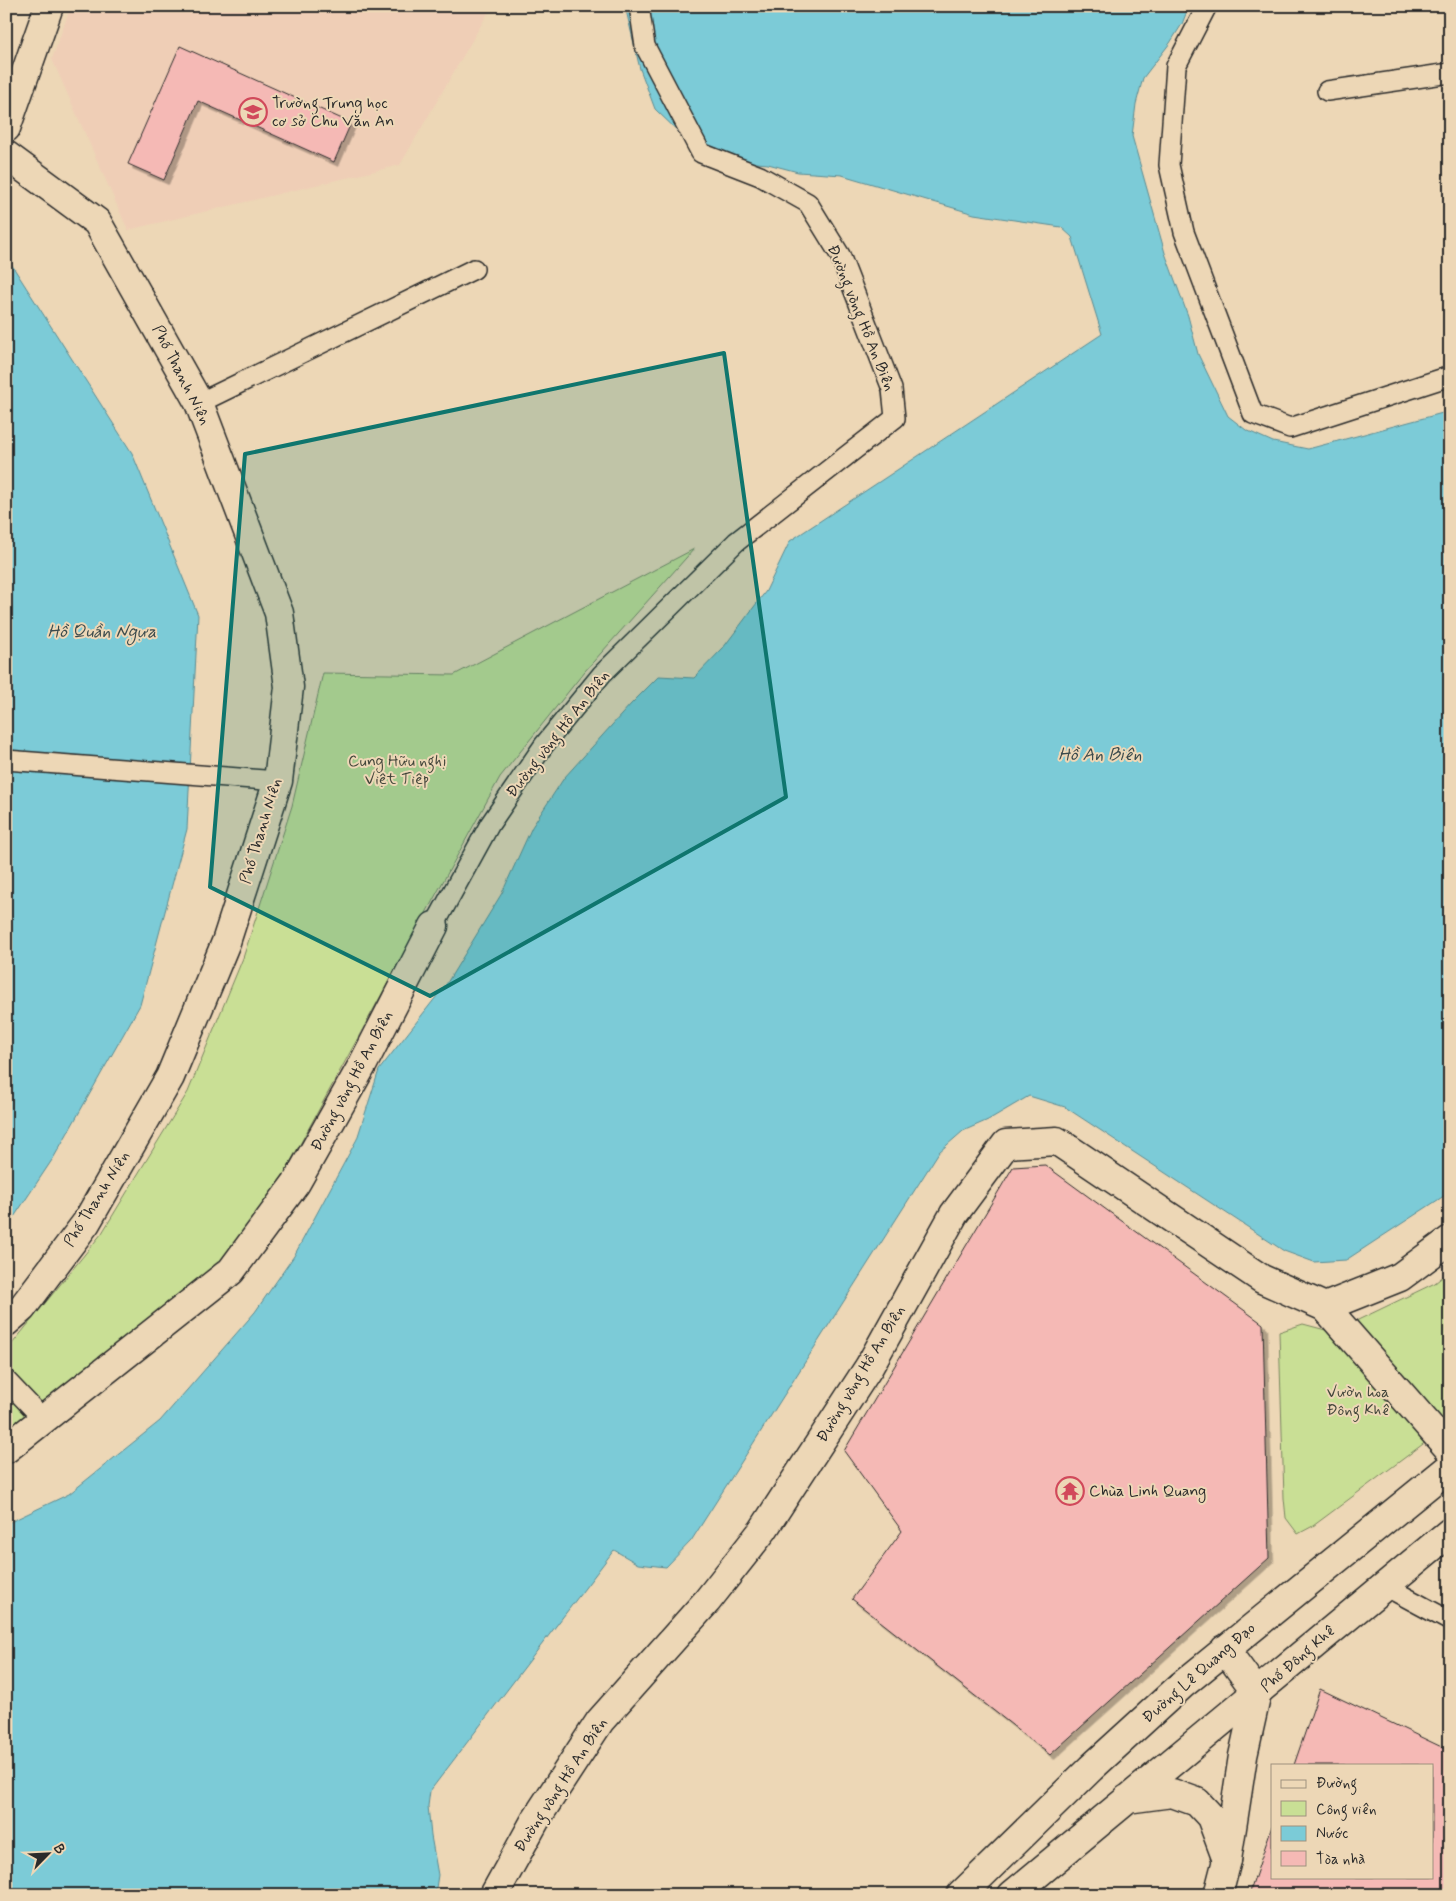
<svg xmlns="http://www.w3.org/2000/svg" width="1456" height="1901" font-family="Mynerve,sans-serif">
<style>
.built{fill:#efceb6}
.green{fill:#c9df95;stroke:#7a8560}
.water{fill:#7bcbd7;stroke:#5b8b92}
.building{fill:#f5b9b5;stroke:#2b2b2b;filter:url(#shadow)}
.lines{fill:none;stroke-linecap:round;stroke-linejoin:round}
.lane-casing{stroke:#2b2b2b;stroke-width:22}
.street-casing{stroke:#2b2b2b;stroke-width:31}
.secondary-casing{stroke:#2b2b2b;stroke-width:31}
.lane{stroke:#edd7b6;stroke-width:19}
.street{stroke:#edd7b6;stroke-width:28}
.secondary{stroke:#edd7b6;stroke-width:28}
.marked{fill:#0f766e;fill-opacity:0.2;stroke:#0f766e;stroke-width:4;stroke-linejoin:round}
.labels{text-anchor:middle;dominant-baseline:central;stroke-width:4;stroke-linejoin:round;paint-order:stroke}
.poi-label{font-size:16px;fill:#2b2b2b;stroke:#edd7b6;text-anchor:start}
.street-label{font-size:16px;fill:#2b2b2b;stroke:#edd7b6}
.park-label{font-size:16px;fill:#43463b;stroke:#edd7b6}
.water-label{font-size:18px;font-style:italic;fill:#3b4b4d;stroke:#edd7b6}
</style>
<defs>
<filter id="shadow"><feDropShadow dx="4.5" dy="4.5" stdDeviation="0" flood-color="#0004"/></filter>
</defs>
<rect width="100%" height="100%" fill="#edd7b6"/>
<filter id="ink" filterUnits="userSpaceOnUse"><feTurbulence type="fractalNoise" baseFrequency=".02" numOctaves="2"/><feDisplacementMap in="SourceGraphic" scale="10" xChannelSelector="R" yChannelSelector="G"/><feConvolveMatrix kernelMatrix="1 2 1 2 8 2 1 2 1" color-interpolation-filters="sRGB"/></filter>
<g filter="url(#ink)">
<path class="built" d="M71,6H492L400,165L128,230L52,59Z"/>
<path class="green" d="M694,549L585,671L500,777L231,1271L6,1439V1349L12,1344L102,1233L188,1092L243,958L292,806L323,673L454,675Z
M1450,1271V1424L1313,1526L1298,1534L1286,1518L1284,1498L1279,1332L1303,1324L1333,1332L1435,1283Z"/>
<path class="water" d="M625,6H1189L1182,24L1170,43L1143,78L1136,104L1132,136L1165,253L1188,316L1198,354L1228,416L1246,430L1273,442L1308,449L1450,411V1192L1346,1260L1314,1262L1284,1251L1065,1107L1029,1096L988,1120L963,1131L939,1152L691,1541L666,1567L638,1564L614,1550L430,1791L428,1806L431,1836L438,1875L435,1895H6V1524L69,1494L160,1421L255,1312L294,1256L357,1139L379,1070L447,983L502,893L532,827L564,778L631,704L659,676L694,678L723,648L766,591L790,541L1102,334L1072,237L1061,227L974,214L842,175L798,172L768,164L746,162L685,138L655,109L640,69Z
M6,256L132,453L198,615L187,829L140,1005L54,1157L6,1229Z"/>
<path class="building" d="M180,46L351,123L334,162L198,101L164,180L128,164Z
M1045,1165L1263,1324L1269,1558L1050,1755L852,1599L902,1531L844,1451L1013,1167Z
M1320,1689L1450,1751V1895H1249L1272,1826V1877H1432V1765H1294Z"/>
<g class="lines">
<defs>
<path id="lane" d="M1207,6L1176,66L1169,165L1184,232L1253,414L1290,428L1450,376
M1327,91L1450,73
M199,403L474,269
M6,760L278,781
M434,926L490,824L544,745L602,674L736,542L895,418L892,389L840,255L808,203L760,176L701,153L645,46L639,6
M6,1380L44,1420
M1385,1586L1450,1621"/>
<path id="street" d="M6,128L49,6
M6,155L97,222L199,403L279,613L289,687L278,781L226,942L170,1077L86,1223L22,1308L6,1322
M1218,1895L1227,1860L1243,1756L1257,1693"/>
<path id="secondary" d="M1325,1307L1400,1277L1450,1240
M6,1449L231,1271L296,1183L363,1064L434,926
M1225,1649L1257,1693
M1127,1799L1172,1793L1197,1802L1211,1817L1227,1860
M494,1895L536,1819L600,1721L707,1601L763,1530L869,1367L954,1214L1006,1144L1057,1141L1262,1279L1325,1307L1450,1450
M961,1895L1091,1768L1182,1685L1450,1467
M1012,1895L1450,1532"/>
</defs>
<use href="#lane" class="lane-casing"/>
<use href="#street" class="street-casing"/>
<use href="#secondary" class="secondary-casing"/>
<use href="#lane" class="lane"/>
<use href="#street" class="street"/>
<use href="#secondary" class="secondary"/>
</g>
</g>
<path class="marked" d="M724,353L786,797L430,996L210,887L245,454Z"/>
<defs>
<symbol id="school-ring" viewBox="-11 -11 22 22"><circle r="9.5" fill="#edd7b6" stroke="#d1495b" stroke-width="1.5"/><path d="M0-5L7-2L0 1L-7-2ZM-4 1L0 2.5L4 1V4Q0 6-4 4Z" fill="#d1495b"/></symbol>
<symbol id="temple-ring" viewBox="-11 -11 22 22"><circle r="9.5" fill="#edd7b6" stroke="#d1495b" stroke-width="1.5"/><path d="M0-6L5-2H3V0L6.5 2.5H4V6H1.5V3h-3V6H-4V2.5H-6.5L-3 0V-2H-5Z" fill="#d1495b"/></symbol>
</defs>
<g fill-rule="evenodd">
<use href="#school-ring" x="237" y="96" width="32" height="32"/>
<use href="#temple-ring" x="1054" y="1475" width="32" height="32"/>
</g>
<g class="labels">
<g class="poi-label">
<text x="272" y="103">Trường Trung học<tspan x="272" dy="18">cơ sở Chu Văn An</tspan></text>
<text x="1089" y="1491">Chùa Linh Quang</text>
</g>
<g class="street-label">
<text transform="translate(861 318) rotate(68)">Đường vòng Hồ An Biên</text>
<text transform="translate(181 375) rotate(63)">Phố Thanh Niên</text>
<text transform="translate(558 734) rotate(-52)">Đường vòng Hồ An Biên</text>
<text transform="translate(261 831) rotate(-73)">Phố Thanh Niên</text>
<text transform="translate(352 1081) rotate(-62)">Đường vòng Hồ An Biên</text>
<text transform="translate(97 1199) rotate(-58)">Phố Thanh Niên</text>
<text transform="translate(861 1374) rotate(-59)">Đường vòng Hồ An Biên</text>
<text transform="translate(1298 1659) rotate(-41)">Phố Đông Khê</text>
<text transform="translate(1199 1673) rotate(-41)">Đường Lê Quang Đạo</text>
<text transform="translate(561 1785) rotate(-57)">Đường vòng Hồ An Biên</text>
</g>
<g class="park-label">
<text x="397" y="761">Cung Hữu nghị<tspan x="397" dy="18">Việt Tiệp</tspan></text>
<text x="1358" y="1392">Vườn hoa<tspan x="1358" dy="18">Đông Khê</tspan></text>
</g>
<g class="water-label">
<text x="102" y="632">Hồ Quần Ngựa</text>
<text x="1100" y="755">Hồ An Biên</text>
</g>
</g>
<rect width="1456" height="1901" fill="none" stroke="#edd7b6" stroke-width="25"/>
<rect x="12" y="12" width="1431" height="1876" fill="none" stroke="#2b2b2b" stroke-width="2" filter="url(#ink)"/>
<rect x="1271" y="1764" width="162" height="115" fill="#edd7b6" stroke="#9f927e"/>
<rect x="1281" y="1780" width="25" height="8" fill="#edd7b6" stroke="#9f927e"/>
<text x="1316" y="1788" font-size="15" fill="#2b2b2b">Đường</text>
<rect x="1281" y="1801" width="25" height="15" fill="#c9df95" stroke="#9f927e"/>
<text x="1316" y="1814" font-size="15" fill="#2b2b2b">Công viên</text>
<rect x="1281" y="1826" width="25" height="15" fill="#7bcbd7" stroke="#9f927e"/>
<text x="1316" y="1838" font-size="15" fill="#2b2b2b">Nước</text>
<rect x="1281" y="1851" width="25" height="15" fill="#f5b9b5" stroke="#9f927e"/>
<text x="1316" y="1864" font-size="15" fill="#2b2b2b">Tòa nhà</text>
<g transform="translate(48 1854) rotate(66)" stroke="#edd7b6" stroke-width="4" paint-order="stroke">
<path d="M0-4L9 19L0 12L-9 19Z" fill="#2b2b2b"/>
<text y="-8" font-size="14" font-weight="bold" text-anchor="middle" fill="#2b2b2b">B</text>
</g>
</svg>
